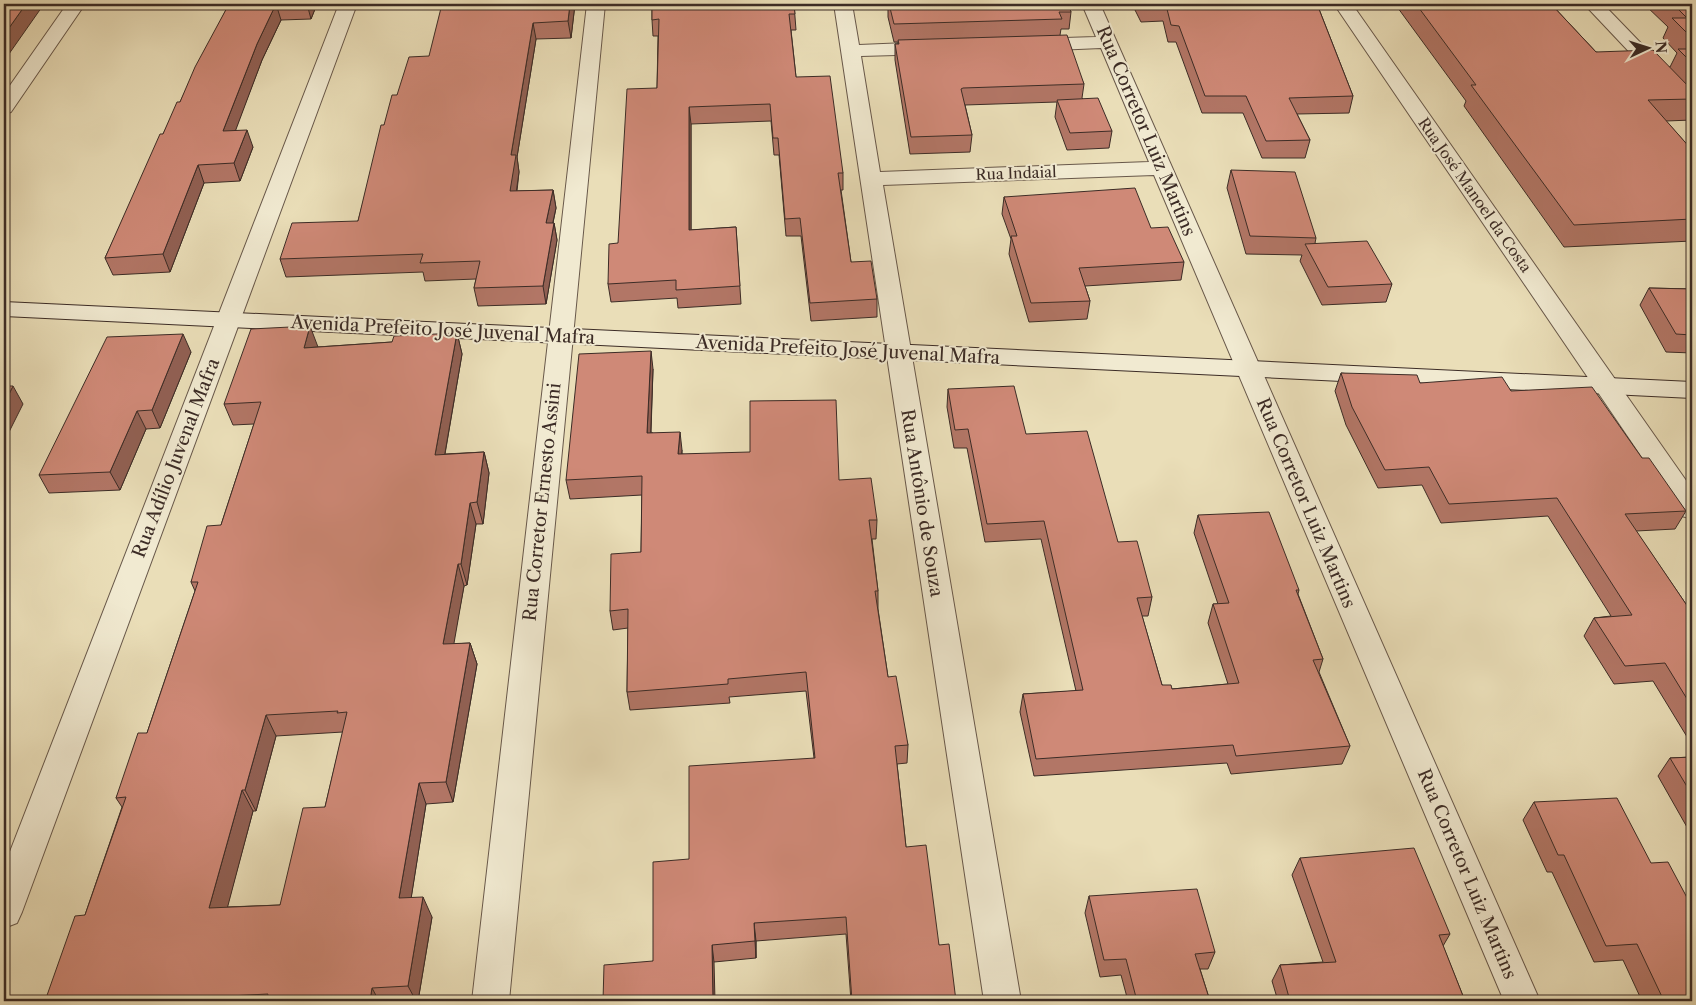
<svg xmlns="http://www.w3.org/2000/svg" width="1696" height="1005" font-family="'Libre Caslon Text',serif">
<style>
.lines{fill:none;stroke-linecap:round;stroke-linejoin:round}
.street-casing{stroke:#68584a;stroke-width:2}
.secondary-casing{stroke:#3c2c26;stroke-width:2}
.street{fill:#f1ead1;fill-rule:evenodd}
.secondary{fill:#f1ead1;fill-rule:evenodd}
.wall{fill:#b27666;stroke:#3c2c26;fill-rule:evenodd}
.shaded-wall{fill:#916053;stroke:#3c2c26}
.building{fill:#cf8977;stroke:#3c2c26;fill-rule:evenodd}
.labels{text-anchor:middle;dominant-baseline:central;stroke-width:4;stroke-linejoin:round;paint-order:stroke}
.far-street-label{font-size:15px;fill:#3c2c26;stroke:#f1ead1}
.street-label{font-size:18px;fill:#3c2c26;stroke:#f1ead1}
</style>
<rect width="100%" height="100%" fill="#eadeb8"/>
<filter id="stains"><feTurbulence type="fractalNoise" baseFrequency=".004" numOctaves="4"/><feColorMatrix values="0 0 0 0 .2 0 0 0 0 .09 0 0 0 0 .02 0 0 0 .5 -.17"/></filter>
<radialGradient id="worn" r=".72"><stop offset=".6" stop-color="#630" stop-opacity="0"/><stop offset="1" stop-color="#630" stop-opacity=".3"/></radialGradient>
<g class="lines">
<defs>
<path id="street" d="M67,4H85L11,112L4,114V94Z
M339,4H357L22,912L17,923L4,928V867Z
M587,4H605L509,1001H472Z
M834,4H852L859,45L931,42L938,44L940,48L938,52L931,54L861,56L880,172L1149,162L1101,48L1032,51L1025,49L1023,45L1025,41L1032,39L1096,37L1082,4H1100L1540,1001H1504L1154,175L883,185L1021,1001H984Z
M1334,4H1352L1692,489V519L1682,516Z
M1584,4H1603L1692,96V113L1685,111Z"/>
<path id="secondary" d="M4,302L1692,382V398L4,316Z"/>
</defs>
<use href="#street" class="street-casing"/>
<use href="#secondary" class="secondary-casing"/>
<use href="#street" class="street"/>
<use href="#secondary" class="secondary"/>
</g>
<path class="wall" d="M229,4H317L311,19L281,20L262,60L235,130L253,147L240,181L204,183L170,272L113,275L105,258L163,134L180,102Z
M575,4L571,38L536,39L517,157L519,172L517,191L553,190L556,208L553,223H554L557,240L546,304L478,306L474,288L476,279L425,281L423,272L286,277L280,259L358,221L384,125L397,95L429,56Z
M637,4H794L796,30H791L796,77L843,173V190H841L851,262L877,299V317L811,321L801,236H786L779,155H774L771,121L691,124V230L736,227L741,304L678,308L677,298L611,302L608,284L657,88L658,36H653L652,20V9H638Z
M888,4H1068L1071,12L1069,29H1061L1060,35L1084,84L1082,98L1112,131L1109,148L1067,150L1055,117L1057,102L965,105L972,135L970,152L910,154L895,60V44H898V42H894L888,17Z
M1132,4H1317L1353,96L1349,113L1297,114L1310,140L1305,158H1262L1243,113H1202L1176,42H1168L1163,21L1141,22Z
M1395,4H1551L1596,52L1670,67L1677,53L1663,38L1668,27L1644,4H1692V120L1666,121L1692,150V241L1564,247L1464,106L1466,101Z
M1231,170L1316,238L1315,243L1392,284L1386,302L1322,305L1300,261L1302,255L1246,254L1227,188Z
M1004,197L1151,228L1184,262L1181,280L1085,286L1090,301L1087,319L1029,322L1009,254L1011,239L1002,214Z
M1649,288L1692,289V353L1666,352L1640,305Z
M457,333L462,354L445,454L484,452L489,473L483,524H476L467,585L464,586L453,644L470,643L477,664L453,802L426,804L411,898L432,917L418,1001H45L85,915L122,807L116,798L147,733L195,591L191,582L221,525L254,424L233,425L224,404L317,347L392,342ZM343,732L325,807L280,905L227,907L253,811H256L276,736Z
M191,352L160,428L146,429L120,490L49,493L39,475Z
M653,369L651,432L682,450V454L839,480L877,520L876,539H872L878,591V609L888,677L908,745L907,763L897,764L906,847L939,945L956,1001H851L846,934L756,941V958L714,962L653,961L689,859L814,758L806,691L729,697L730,703L630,710L627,692L628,628L613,630L610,611L641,552L642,495L570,499L566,480Z
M1341,373L1420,383L1511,391L1642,458L1686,511L1675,529L1636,531L1690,610H1692V745L1653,681L1614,684L1584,636L1594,618L1611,616L1548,516L1441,523L1422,485L1378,488L1346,425L1335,391Z
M948,389L1026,434L1118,542L1152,597L1148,616H1142L1162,685L1172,689L1228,684L1208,623L1213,604H1218L1194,533L1198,515L1299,590L1298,594L1323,659L1319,672L1350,746L1342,764L1231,774L1227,763L1034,776L1020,712L1023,694L1076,691L1041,539L985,542L967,448H954L947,407Z
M1692,757V836L1658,776L1670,758Z
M1534,802L1651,863L1692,1001H1642L1623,960L1594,962L1552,872H1547L1523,820Z
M1300,858L1450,934L1443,946L1465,1001H1278L1272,981L1280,965L1323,962L1292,875Z
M1089,896L1215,952L1208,969H1200L1210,1001H1128L1121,975L1100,977L1085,913Z"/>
<path class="shaded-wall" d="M26,4H44L4,61V35Z
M276,4L281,20L262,60L229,148L223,131L257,44Z
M307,4H317L311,19Z
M570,4H575L571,38L568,21Z
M533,23L536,39L517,157L519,172L514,208L510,191L511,155Z
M689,107L691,124V247L689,230Z
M247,130L253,147L240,181L234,163Z
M198,165L204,183L170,272L163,254Z
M553,190L556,208L549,240L546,223Z
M554,223L557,240L546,304L543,286Z
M310,326L318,347L304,348Z
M457,333L462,354L441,476L435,455Z
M183,334L191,352L160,428L152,410Z
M651,351L653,369L650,451L647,433Z
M13,386L23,404L4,442V404Z
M137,411L146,429L120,490L110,472Z
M680,432L682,450L680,473L678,454Z
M484,452L489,473L483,524L477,502Z
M470,503L476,524L467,585L461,564Z
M458,564L464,586L450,666L443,644Z
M470,643L477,664L453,802L446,782Z
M266,715L276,736L256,811L245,790Z
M419,783L426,804L408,918L399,898Z
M242,790L253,811L222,928L209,908Z
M423,897L432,917L418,1001H416L408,986Z
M754,923L756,941V958L755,941Z
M712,945L714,962L715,1001H713Z
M372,988L379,1001H370Z"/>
<path class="building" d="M4,4H26L4,35Z
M229,4H288H276L257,44L223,131L247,130L234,163L198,165L163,254L105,258L160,134H163L177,102H180L195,67Z
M442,4H570L568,21L533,23L511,155H516L510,191L553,190L546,223H554L543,286L474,288L480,261L420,263L423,254L280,259L292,223L358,221L381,125H384L392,95H397L409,57L429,56Z
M652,4H794L795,14H789L796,77L830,76L843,173H838L851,262L871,261L877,299L810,303L800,218L785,219L778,138H773L770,104L689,107V230L736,227L740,286L676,290V280L608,284L609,244L618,243L627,89L657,88L659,19L652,20Z
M889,4H1068L1071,12H1059L1062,19L894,24Z
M1142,4H1317L1353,96L1289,98L1310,140L1266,141L1246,96H1205L1179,26L1171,25L1166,5L1143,6Z
M1416,4H1551L1596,52L1653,50L1692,90V99L1648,100L1692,150V219L1574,225L1471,85H1476Z
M1673,4H1692V38L1672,18H1687Z
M1067,35L1084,84L963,88L961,89L972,135L911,137L895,44H899L898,40Z
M1678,49H1692V63Z
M1098,98L1112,131L1070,133L1057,100Z
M1231,170L1295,172L1316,238L1250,236Z
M1135,188L1151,228L1168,227L1184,262L1079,268L1090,301L1031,303L1011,236H1017L1004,197Z
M1367,241L1392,284L1328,287L1305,244Z
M1649,288L1692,289V335L1676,334Z
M310,326L304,348L392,342L394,336L457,333L435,455L484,452L477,502L470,503L461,564H458L443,644L470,643L446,782L419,783L399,898L423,897L408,986L372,988L370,1001H266L268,994L171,999L170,1001H45L75,916L85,915L126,797L116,798L138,733H147L198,582H191L207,526L221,525L261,402L224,404L251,329ZM338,711L337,713L347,712L325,807L303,808L280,905L209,908L242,790H245L266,715Z
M183,334L152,410L137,411L110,472L39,475L107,337Z
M651,351L647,433L680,432L678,454L750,452V401L836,400L839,480L871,478L877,520H869L878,591H875L888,677L896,676L908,745L895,746L906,847L926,845L939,945L949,944L956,1001H852L846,917L754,923L755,941L712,945L713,1001H603L604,965L653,961V862L689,859V766L815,758L806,672L728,679V684L627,692L628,609L610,611L611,554L641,552L642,476L566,480L579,354Z
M1341,373L1417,375L1420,383L1502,377L1511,391L1592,387L1642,458H1649L1686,511L1625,514L1690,610H1692V707L1665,663L1625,666L1594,618L1632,615L1557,498L1449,504L1429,467L1385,470L1352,407Z
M4,386H13L4,404Z
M1014,386L1026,434L1087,431L1118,542L1137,541L1152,597L1137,598L1162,685H1171L1172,689L1239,683L1213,604L1229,603L1198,515L1269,512L1299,590H1296L1323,659L1313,660L1350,746L1236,756L1233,745L1036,759L1023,694L1083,690L1044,521L987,524L968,429L955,430L948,389Z
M1692,757V795L1670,758Z
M1617,798L1651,863L1668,862L1692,907V1001H1664L1637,944L1606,946L1564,855H1558L1534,802Z
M1414,848L1450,934L1439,935L1465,1001H1290L1280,965L1336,962L1300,858Z
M1197,889L1215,952L1195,954L1210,1001H1137L1126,959L1104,960L1089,896Z"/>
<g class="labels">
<g class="far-street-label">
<text transform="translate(1016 173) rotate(-2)">Rua Indaial</text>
<text transform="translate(1475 195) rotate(55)">Rua José Manoel da Costa</text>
</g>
<g class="street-label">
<text transform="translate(1146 131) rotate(67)">Rua Corretor Luiz Martins</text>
<text transform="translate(443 330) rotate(3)">Avenida Prefeito José Juvenal Mafra</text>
<text transform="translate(848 350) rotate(3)">Avenida Prefeito José Juvenal Mafra</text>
<text transform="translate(176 458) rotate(-69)">Rua Adílio Juvenal Mafra</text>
<text transform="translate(542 502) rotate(-84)">Rua Corretor Ernesto Assini</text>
<text transform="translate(922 503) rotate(81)">Rua Antônio de Souza</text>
<text transform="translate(1306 503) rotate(67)">Rua Corretor Luiz Martins</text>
<text transform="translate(1467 874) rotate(67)">Rua Corretor Luiz Martins</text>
</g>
</g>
<rect width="1696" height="1005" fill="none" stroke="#eadeb8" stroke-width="20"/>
<rect x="5" y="5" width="1686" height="995" fill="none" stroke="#3c2c26" stroke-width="2.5"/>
<rect x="10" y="10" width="1676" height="985" fill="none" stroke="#3c2c26"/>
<g transform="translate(1648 48) rotate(86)" stroke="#f1ead1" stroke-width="4" paint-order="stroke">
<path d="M0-4L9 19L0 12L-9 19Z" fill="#3c2c26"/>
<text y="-8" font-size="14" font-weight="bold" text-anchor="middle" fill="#3c2c26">N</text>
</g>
<rect width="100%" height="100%" filter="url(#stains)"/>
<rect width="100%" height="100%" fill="url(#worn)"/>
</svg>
